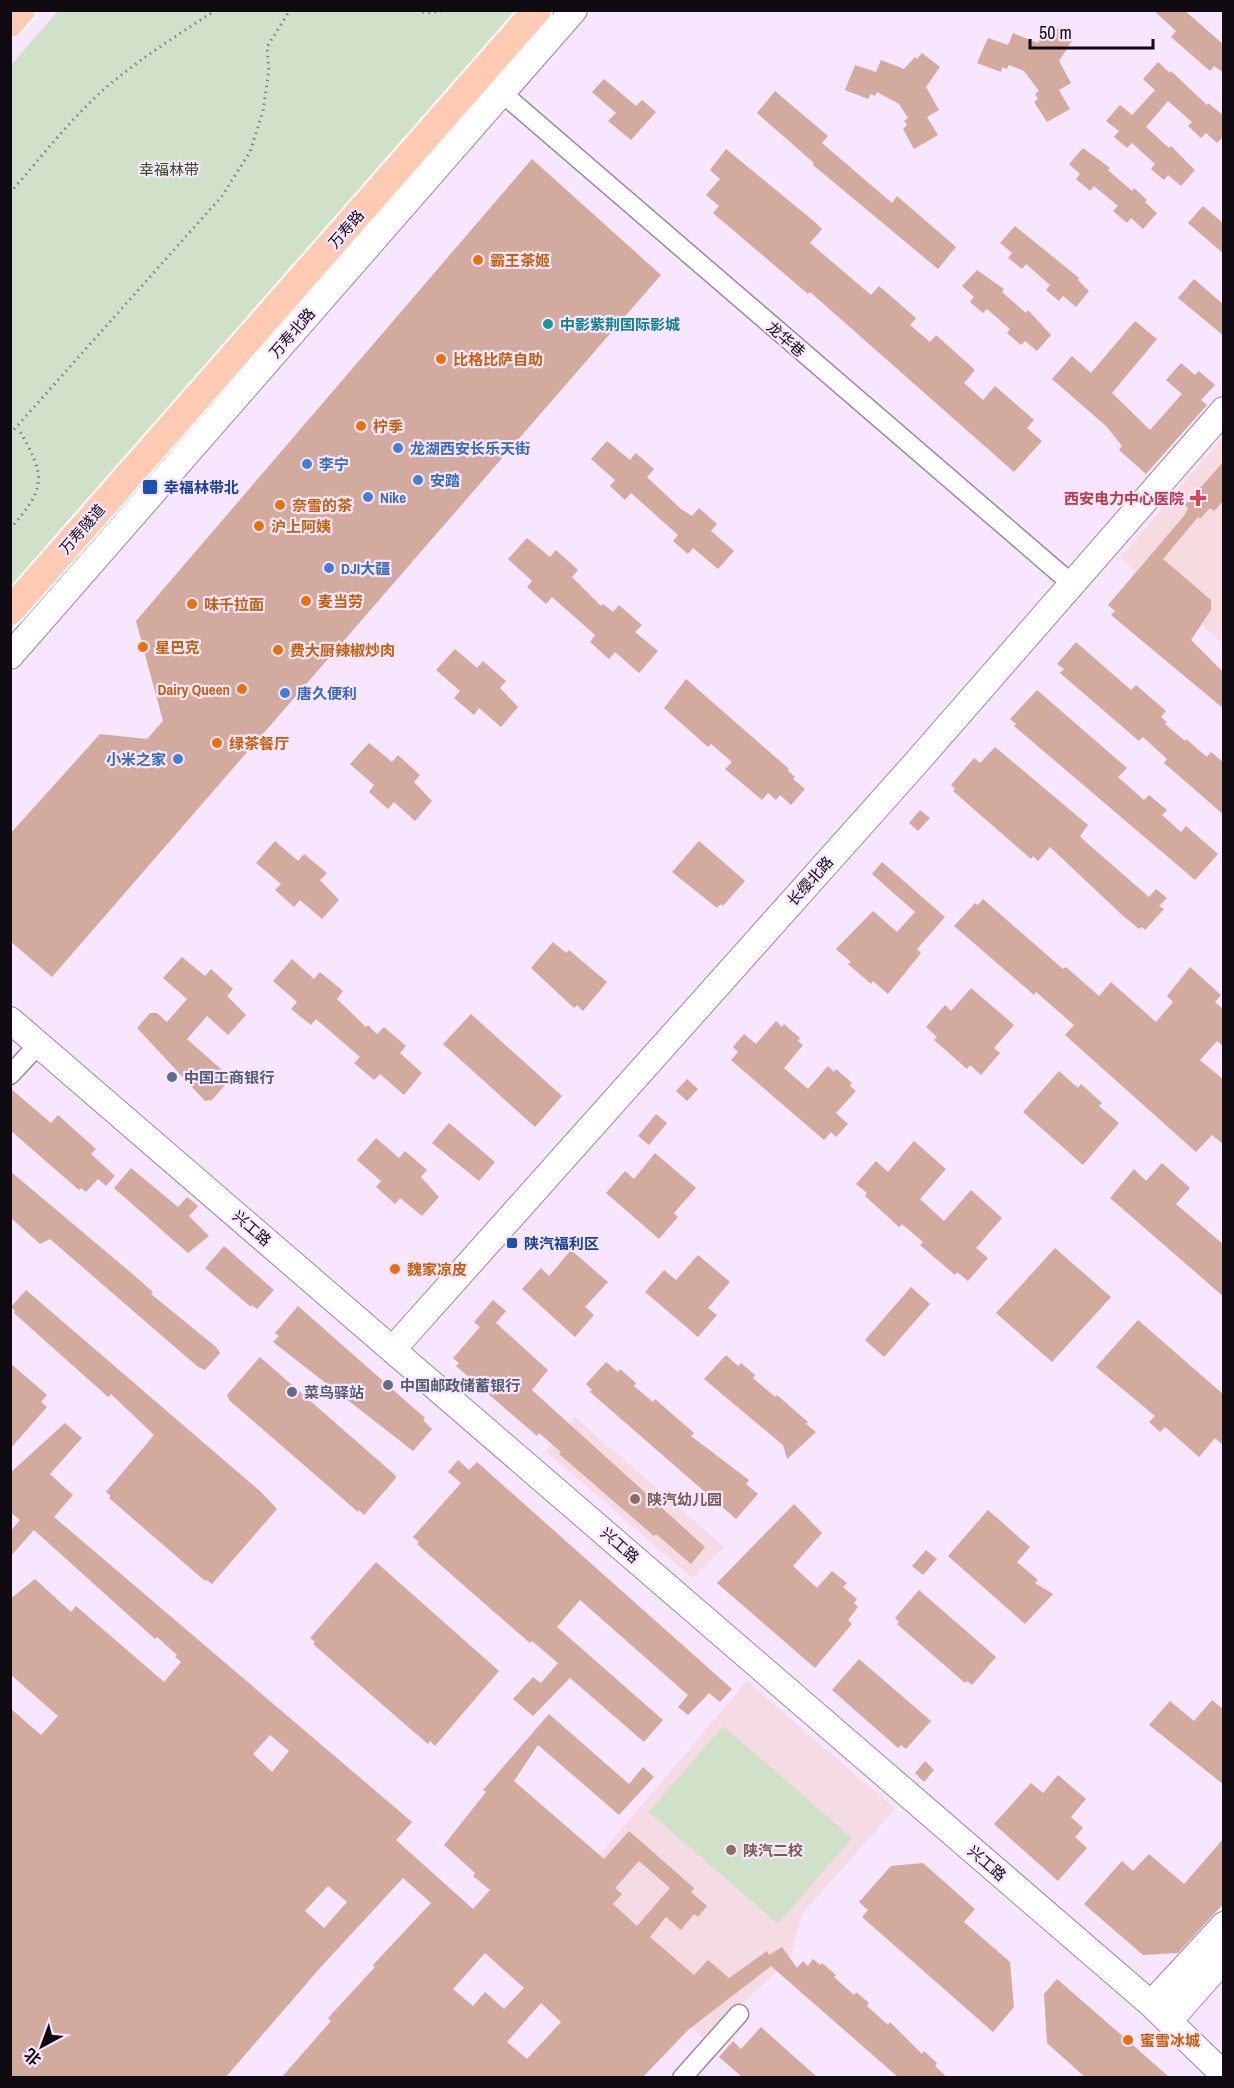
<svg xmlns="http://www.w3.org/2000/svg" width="1234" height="2088" font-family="'Archivo Narrow','Noto Sans SC',sans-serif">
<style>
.education{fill:#f4dbe4}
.medical{fill:#f6dbe0}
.green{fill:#d1e0c8}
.building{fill:#d3aa9e;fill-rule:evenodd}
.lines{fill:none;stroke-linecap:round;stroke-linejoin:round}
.street-casing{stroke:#9a899f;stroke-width:21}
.secondary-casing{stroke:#9a899f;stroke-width:28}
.primary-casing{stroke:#fff;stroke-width:32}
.path{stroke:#897c8d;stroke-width:3;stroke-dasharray:1.5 4.5;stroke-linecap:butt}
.street{stroke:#fff;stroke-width:18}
.secondary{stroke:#fff;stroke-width:26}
.primary{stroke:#fdcbb3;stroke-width:28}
.food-dot{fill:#e8710a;stroke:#f8e5fe;stroke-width:2}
.culture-dot{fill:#0f9aa8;stroke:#f8e5fe;stroke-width:2}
.shop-dot{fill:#3f7fe0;stroke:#f8e5fe;stroke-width:2}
.transit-dot{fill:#1a4fb4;stroke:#f8e5fe;stroke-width:2}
.health-dot{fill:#e0444e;stroke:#f8e5fe;stroke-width:2}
.service-dot{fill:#5c6f8a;stroke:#f8e5fe;stroke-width:2}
.education-dot{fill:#8d6e63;stroke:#f8e5fe;stroke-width:2}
.labels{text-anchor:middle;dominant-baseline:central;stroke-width:4.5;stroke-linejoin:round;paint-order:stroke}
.park-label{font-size:15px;fill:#355020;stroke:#f8e5fe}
.street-label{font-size:15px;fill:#100a12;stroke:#f8e5fe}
.food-label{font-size:15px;font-weight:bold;fill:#c56008;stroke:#f8e5fe;text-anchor:start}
.culture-label{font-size:15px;font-weight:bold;fill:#0d838f;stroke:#f8e5fe;text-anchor:start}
.shop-label{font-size:15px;font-weight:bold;fill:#366cbe;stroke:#f8e5fe;text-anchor:start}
.transit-label{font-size:15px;font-weight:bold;fill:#164399;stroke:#f8e5fe;text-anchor:start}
.health-label{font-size:15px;font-weight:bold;fill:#be3a42;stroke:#f8e5fe;text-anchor:end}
.service-label{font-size:15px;font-weight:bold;fill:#4e5e75;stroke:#f8e5fe;text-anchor:start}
.education-label{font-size:15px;font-weight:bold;fill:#785e54;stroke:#f8e5fe;text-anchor:start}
</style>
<rect width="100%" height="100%" fill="#f8e5fe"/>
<path class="education" d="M575,1417L724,1547L692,1578L546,1451Z
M747,1681L895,1809L802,1914L790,1959L704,2039L677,2013L569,1891Z"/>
<path class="medical" d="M1223,437V643L1120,558Z"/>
<path class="green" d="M58,11H519L11,591V65Z
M723,1726L852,1838L778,1924L649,1812Z"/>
<path class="building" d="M1153,10H1184L1224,45V73L1214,66L1210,71L1171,37L1176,31Z
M1054,26L1072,41L1059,61L1071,83L1059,90L1070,109L1047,122L1034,102L1038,99L1035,94L1039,91L1024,71L1009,65L1007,69L1002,67L1001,72L977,63L988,38L1008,45L1013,33L1038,43L1046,30L1050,33Z
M922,53L940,67L926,87L939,110L927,117L938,135L914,149L903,129L907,125L904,121L908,118L899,104L877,92L875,96L871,94L868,99L845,90L855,65L876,72L881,60L904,69L915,57L917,59Z
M1158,62L1170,73L1171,71L1207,105L1208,103L1224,116V136L1217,143L1206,133L1201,138L1188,126L1192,122L1168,101L1146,127L1169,148L1171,146L1195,170L1181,186L1168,175L1164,180L1151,169L1155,164L1132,143L1127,148L1114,137L1119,131L1106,121L1120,105L1132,115L1155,90L1143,79Z
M604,79L636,106L642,100L656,112L631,140L608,121L616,113L592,92Z
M775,91L828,136L822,143L892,203L897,196L956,247L938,269L813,165L814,163L757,113Z
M1083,148L1110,168L1108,170L1132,191L1134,188L1147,200L1145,202L1157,213L1143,229L1131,218L1127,223L1113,211L1118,206L1094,186L1090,191L1076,179L1080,174L1069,164Z
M726,149L816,223L822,229L810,243L871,295L879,286L916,318L910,325L930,342L936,335L975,370L964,383L983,400L995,386L1034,420L1027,428L1042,441L1014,472L810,292L808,294L713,213L719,206L706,195L720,179L710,170Z
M532,159L661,275L52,977L10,941V834L100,734L147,739L163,721L136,621Z
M1203,206L1224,224V254L1188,223Z
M1015,226L1079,278L1078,280L1089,291L1076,307L1063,296L1059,301L1046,290L1050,285L1026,264L1022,269L1008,258L1012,253L1000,243Z
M977,270L1004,289L1002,292L1026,313L1028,310L1051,335L1037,351L1025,341L1021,345L1007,333L1010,329L987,309L983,313L970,302L974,297L962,286Z
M1194,279L1224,305V336L1178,298Z
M1135,321L1157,339L1112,393L1150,430L1182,394L1166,380L1181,363L1195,375L1199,371L1215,385L1201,400L1207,405L1146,474L1119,450L1122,446L1106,426L1052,379L1072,356L1091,373Z
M607,441L630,460L636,453L654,469L647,477L681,509L692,516L699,508L717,524L711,531L734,551L718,569L693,548L688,554L673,541L678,535L631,493L625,500L610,486L615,480L591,459Z
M1224,461V500L1214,511L1210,508L1200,519L1198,517L1163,559L1211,600V610L1191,640L1224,673V709L1111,615L1115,611L1108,605L1184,516L1188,508L1185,505Z
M527,538L550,557L556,550L578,570L572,577L601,606L603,604L613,612L619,605L642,625L635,632L658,651L639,673L615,652L609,659L590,642L595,635L552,597L546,604L527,587L532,581L508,559Z
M1076,642L1131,690L1136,685L1166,711L1161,717L1167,722L1165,724L1185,741L1186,739L1207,757L1211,752L1224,763V815L1164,763L1167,759L1143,737L1139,741L1060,673L1064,669L1057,664Z
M455,649L477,668L483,661L506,681L500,688L518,707L501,727L479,708L474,715L454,698L460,691L436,670Z
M686,679L789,769L788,771L795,777L793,779L805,789L791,805L780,795L776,800L768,793L762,800L725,769L732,762L711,744L708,747L664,708Z
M1037,690L1127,768L1118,777L1144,800L1149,795L1167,810L1162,815L1181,832L1186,826L1218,854L1195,880L1014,726L1016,724L1010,719Z
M369,743L392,762L398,755L420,775L414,782L432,801L415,821L394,802L388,809L369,792L374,785L350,764Z
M995,747L1088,825L1080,836L1087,843L1149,897L1156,889L1167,898L1159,906L1164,909L1145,930L1142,927L1139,929L1121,914L1050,847L1038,861L1033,856L1031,859L953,791L955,789L951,785L974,758L980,763Z
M920,810L930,818L918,831L909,823Z
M275,841L298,861L304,854L327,873L320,880L339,900L322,919L300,900L294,907L275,890L281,884L256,863Z
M699,841L745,881L723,906L721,904L717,908L672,872Z
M882,862L945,917L917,949L921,953L888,994L873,981L871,984L848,964L851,962L836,949L873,911L897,932L915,912L872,874Z
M983,899L1063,969L1066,967L1099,996L1111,982L1156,1022L1173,1002L1167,996L1190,967L1221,995L1215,1002L1224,1010V1047L1217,1041L1200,1060L1224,1080V1145L1212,1135L1196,1152L1065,1035L1074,1025L1036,992L1034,995L954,926L975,903L978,905Z
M553,942L566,953L569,950L607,982L583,1011L577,1005L574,1008L531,968Z
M182,957L205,976L211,969L233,989L227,996L246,1015L228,1035L207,1016L187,1039L231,1078L212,1100L205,1101L137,1028L150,1013H157L167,1022L187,999L163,978Z
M292,959L314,979L320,972L343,991L337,999L366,1027L368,1025L377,1034L384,1027L406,1046L400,1053L422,1073L404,1095L380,1074L374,1080L354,1063L360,1057L316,1019L311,1025L291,1009L297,1002L273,981Z
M971,988L1014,1025L994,1048L1000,1053L981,1075L970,1065L967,1069L934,1040L937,1037L926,1027L945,1005L951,1011Z
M471,1014L562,1096L535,1127L443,1044Z
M776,1021L782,1027L784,1024L800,1038L798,1041L803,1045L784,1068L808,1089L828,1066L834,1072L836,1069L852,1083L850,1086L856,1091L836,1113L848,1124L836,1137L831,1132L824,1140L731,1060L738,1052L733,1047L744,1034L756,1044Z
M1059,1071L1078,1088L1081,1084L1102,1103L1099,1106L1119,1123L1083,1165L1023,1112Z
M687,1079L698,1089L687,1101L676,1091Z
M10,1088L51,1123L58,1115L96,1149L91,1154L115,1176L106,1186L98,1179L86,1192L81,1188L79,1190L10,1130Z
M656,1114L667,1123L649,1145L638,1136Z
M449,1123L495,1162L479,1181L432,1143Z
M376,1138L399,1158L405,1151L427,1170L421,1177L439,1197L422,1216L400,1198L395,1204L376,1187L381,1181L357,1160Z
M914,1141L946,1169L920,1199L944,1221L971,1190L1002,1218L976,1248L988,1258L968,1281L957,1272L955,1275L920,1245L923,1242L902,1224L899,1227L865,1196L867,1193L856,1184L876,1161L888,1172Z
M655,1153L696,1188L674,1213L678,1217L659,1239L606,1193L625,1171L634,1179Z
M1162,1163L1190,1188L1176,1204L1224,1245V1297L1110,1198L1134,1169L1146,1181Z
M131,1168L178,1207L187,1197L198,1206L189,1216L209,1236L188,1253L165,1233L114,1188Z
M10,1171L129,1271L153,1292L151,1294L216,1347L220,1353L205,1370L198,1367L50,1239L40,1244L10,1217Z
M224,1246L274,1290L257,1309L252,1305L251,1307L205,1268Z
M1055,1248L1111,1297L1052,1362L996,1313Z
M571,1250L608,1282L585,1307L594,1315L575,1337L522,1289L541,1268L549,1276Z
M698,1255L730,1282L708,1308L717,1315L698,1337L645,1292L664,1270L676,1280Z
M911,1287L930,1304L884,1357L865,1340Z
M26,1290L261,1492L277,1509L212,1584L207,1580L205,1581L109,1498L111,1496L106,1492L154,1435L111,1394L108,1397L14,1313L15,1311L11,1307Z
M493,1300L506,1311L496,1323L548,1370L532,1390L705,1547L691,1564L656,1534L654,1536L559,1454L561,1452L539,1433L537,1436L456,1366L459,1363L453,1358L480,1327L474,1322Z
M298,1306L425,1418L423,1420L432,1429L413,1451L273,1342L279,1336L275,1333Z
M1138,1320L1224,1395V1446L1215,1438L1199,1457L1165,1427L1160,1432L1149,1422L1155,1416L1096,1367Z
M726,1355L738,1366L741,1363L755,1375L753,1378L775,1397L777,1395L808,1422L806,1424L816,1432L787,1459L783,1445L704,1379Z
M260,1357L395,1475L396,1478L364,1515L359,1510L358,1512L230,1401L227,1395Z
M606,1362L618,1372L620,1369L636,1383L634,1386L653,1402L655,1399L694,1433L691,1436L749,1480L746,1484L758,1494L736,1519L590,1392L592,1390L586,1384Z
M10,1363L47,1395L41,1402L47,1407L10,1449Z
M65,1423L82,1438L50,1474L73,1495L54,1517L412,1822L396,1840L473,1909L490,1890L473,1876L475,1873L444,1845L486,1792L483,1790L549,1714L629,1784L643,1767L654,1777L619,1815L538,1745L514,1781L604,1859L629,1831L694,1888L691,1892L707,1906L698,1917L694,1914L681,1930L666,1917L650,1937L694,1975L708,1960L729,1978L767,1951L769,1955L782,1947L797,1968L803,1961L808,1966L813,1959L820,1965L822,1963L836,1975L834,1977L854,1995L856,1992L869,2003L867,2006L888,2025L890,2022L922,2054L924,2051L937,2063L935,2066L948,2078H899L771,1966L688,2030L642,2078H281L331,2021L328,2018L375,1967L373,1965L431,1903L403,1878L320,1968L225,2078H10V1708L41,1735L58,1716L10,1674V1599L35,1579L71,1612L76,1606L164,1682L181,1662L175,1657L177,1655L157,1637L155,1639L34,1530L10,1557V1532L20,1520L10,1512V1473ZM270,1735L289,1751L272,1772L253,1754ZM639,1861L670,1888L637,1926L613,1904L622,1894L615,1888ZM328,1886L347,1902L324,1928L305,1911ZM485,1953L524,1988L504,2009L485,1992L473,2006L453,1989ZM541,2003L561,2022L527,2059L507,2042Z
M458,1460L469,1470L477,1462L732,1689L720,1702L709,1693L688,1715L678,1707L688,1695L580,1600L557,1627L663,1720L644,1742L570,1678L533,1716L513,1699L533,1677L541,1683L558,1663L532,1641L530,1643L470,1591L417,1544L419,1542L413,1537L461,1483L448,1472Z
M794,1504L822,1533L793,1566L817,1588L832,1571L847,1583L843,1587L857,1599L854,1603L858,1607L848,1620L852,1624L815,1668L717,1583Z
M988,1510L1030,1547L1017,1562L1038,1580L1035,1583L1053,1594L1025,1624L948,1556Z
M926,1550L937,1559L923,1575L912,1566Z
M376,1562L499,1671L435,1746L430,1741L428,1744L393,1714L313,1644L315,1642L310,1638Z
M919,1590L996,1657L972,1685L967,1681L965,1683L897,1624L899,1622L895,1618Z
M859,1659L931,1721L906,1749L901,1745L898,1748L832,1690Z
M1212,1700L1224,1710V1785L1149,1725L1170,1701L1194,1721Z
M925,1761L934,1770L924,1782L915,1773Z
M1058,1775L1086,1799L1071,1817L1083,1828L1075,1837L1087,1848L1058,1881L994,1824L1031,1783L1043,1793Z
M1224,1838V1903L1178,1953L1143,1955L1084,1904L1122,1861L1133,1871L1149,1854L1184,1884Z
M923,1863L975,1909L964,1922L1010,1962L1014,2007L993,2032L862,1917L868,1910L859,1902L891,1866Z
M1057,1979L1134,2046L1170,2078H1086L1047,2043L1044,1994Z
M761,2027L818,2078L742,2077L719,2057L733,2041L741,2049Z"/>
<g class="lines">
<defs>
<path id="street" d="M502,93L1072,584
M10,1075L38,1045
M682,2078L739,2014"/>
<path id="secondary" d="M10,656L574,10
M10,1020L1151,2004L1224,2075
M393,1349L915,764L1224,410
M1151,2004L1224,1925
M1169,2021L1224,1959"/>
<path id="primary" d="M10,23L21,10
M10,611L537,10"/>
</defs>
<use href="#street" class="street-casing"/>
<use href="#secondary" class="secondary-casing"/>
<use href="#primary" class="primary-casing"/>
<path class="path" d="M417,10L427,13L447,10
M10,193C42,156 73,116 110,84C143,57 180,33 216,10
M10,434L222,196L250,152L263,111L269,70L267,47L290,10
M10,529C47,487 46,476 18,428"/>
<use href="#street" class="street"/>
<use href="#secondary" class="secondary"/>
<use href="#primary" class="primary"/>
</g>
<g class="food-dot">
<circle cx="478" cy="260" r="6"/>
<circle cx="441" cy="359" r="6"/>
<circle cx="361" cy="426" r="6"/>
<circle cx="280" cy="505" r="6"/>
<circle cx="259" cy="526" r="6"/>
<circle cx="306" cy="601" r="6"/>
<circle cx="192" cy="604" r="6"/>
<circle cx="143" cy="647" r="6"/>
<circle cx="278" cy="650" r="6"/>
<circle cx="242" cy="689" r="6"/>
<circle cx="217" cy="743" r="6"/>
<circle cx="395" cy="1269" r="6"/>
<circle cx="1128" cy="2040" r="6"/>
</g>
<circle class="culture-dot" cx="548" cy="324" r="6"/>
<g class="shop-dot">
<circle cx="398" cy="448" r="6"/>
<circle cx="307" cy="464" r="6"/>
<circle cx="418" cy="480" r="6"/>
<circle cx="368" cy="497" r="6"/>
<circle cx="329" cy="568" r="6"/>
<circle cx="285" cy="693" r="6"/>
<circle cx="178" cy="759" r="6"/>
</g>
<g class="transit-dot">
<rect x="142" y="479" width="16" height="16" rx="3"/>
<rect x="506" y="1237" width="12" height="12" rx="3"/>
</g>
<path class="health-dot" d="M1195 489h6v6h6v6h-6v6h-6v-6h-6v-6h6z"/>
<g class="service-dot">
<circle cx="172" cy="1077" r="6"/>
<circle cx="388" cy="1385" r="6"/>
<circle cx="292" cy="1392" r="6"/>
</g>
<g class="education-dot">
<circle cx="635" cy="1499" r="6"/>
<circle cx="731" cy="1850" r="6"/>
</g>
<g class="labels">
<g class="park-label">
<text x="169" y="169">幸福林带</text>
</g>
<g class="street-label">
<text transform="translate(346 229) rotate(-49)">万寿路</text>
<text transform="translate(292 333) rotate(-49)">万寿北路</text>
<text transform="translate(786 339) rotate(41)">龙华巷</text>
<text transform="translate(82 529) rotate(-49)">万寿隧道</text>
<text transform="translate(810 881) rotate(-48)">长缨北路</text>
<text transform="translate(252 1228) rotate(41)">兴工路</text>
<text transform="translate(620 1545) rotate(41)">兴工路</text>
<text transform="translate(987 1863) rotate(41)">兴工路</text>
</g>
<g class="food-label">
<text x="490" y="260">霸王茶姬</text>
<text x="453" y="359">比格比萨自助</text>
<text x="373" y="426">柠季</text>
<text x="292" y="505">奈雪的茶</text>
<text x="271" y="526">沪上阿姨</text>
<text x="318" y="601">麦当劳</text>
<text x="204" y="604">味千拉面</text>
<text x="155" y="647">星巴克</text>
<text x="290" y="650">费大厨辣椒炒肉</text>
<text x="230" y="689" text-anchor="end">Dairy Queen</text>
<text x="229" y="743">绿茶餐厅</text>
<text x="407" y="1269">魏家凉皮</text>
<text x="1140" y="2040">蜜雪冰城</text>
</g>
<g class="culture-label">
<text x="560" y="324">中影紫荆国际影城</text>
</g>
<g class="shop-label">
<text x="410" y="448">龙湖西安长乐天街</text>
<text x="319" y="464">李宁</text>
<text x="430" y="480">安踏</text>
<text x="380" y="497">Nike</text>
<text x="341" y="568">DJI大疆</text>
<text x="297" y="693">唐久便利</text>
<text x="166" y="759" text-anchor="end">小米之家</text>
</g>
<g class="transit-label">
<text x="164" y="487">幸福林带北</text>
<text x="524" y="1243">陕汽福利区</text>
</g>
<g class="health-label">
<text x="1184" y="498">西安电力中心医院</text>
</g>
<g class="service-label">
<text x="184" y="1077">中国工商银行</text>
<text x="400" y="1385">中国邮政储蓄银行</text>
<text x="304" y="1392">菜鸟驿站</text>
</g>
<g class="education-label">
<text x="647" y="1499">陕汽幼儿园</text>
<text x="743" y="1850">陕汽二校</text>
</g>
</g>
<rect width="1234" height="2088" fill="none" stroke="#100a12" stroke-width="24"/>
<g transform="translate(42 2046) rotate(221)" stroke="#f8e5fe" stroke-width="4.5" paint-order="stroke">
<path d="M0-4.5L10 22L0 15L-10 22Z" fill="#100a12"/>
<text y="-9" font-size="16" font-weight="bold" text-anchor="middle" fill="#100a12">北</text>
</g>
<path d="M1030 39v9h123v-9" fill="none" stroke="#100a12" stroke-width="3"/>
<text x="1039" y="39" font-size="18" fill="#100a12" stroke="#f8e5fe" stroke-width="4.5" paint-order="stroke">50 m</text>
</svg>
